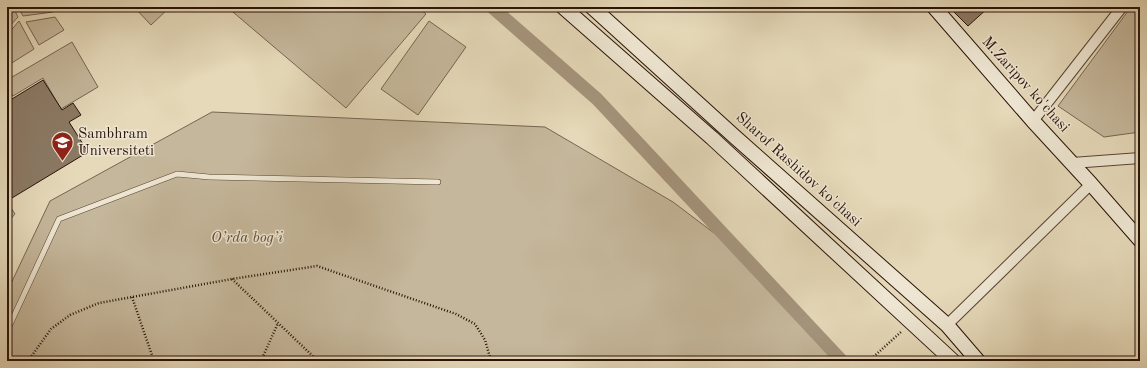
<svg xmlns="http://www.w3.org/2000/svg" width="1147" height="368" font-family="'Old Standard TT',serif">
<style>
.green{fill:#c5b79b;stroke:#776452}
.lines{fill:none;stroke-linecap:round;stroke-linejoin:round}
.canal{stroke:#a5957d;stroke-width:13}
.building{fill:#8b7964;stroke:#291208}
.lane-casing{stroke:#584434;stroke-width:6}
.street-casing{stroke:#584434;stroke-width:12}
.secondary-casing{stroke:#291208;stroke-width:16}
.path{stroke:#291208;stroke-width:2.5;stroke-dasharray:1 2;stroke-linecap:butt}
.lane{stroke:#eee6d2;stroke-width:5}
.street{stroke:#eee6d2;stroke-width:10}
.secondary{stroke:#eee6d2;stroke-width:14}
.labels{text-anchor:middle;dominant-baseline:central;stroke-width:3;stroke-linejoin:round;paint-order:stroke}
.street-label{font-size:15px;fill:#291208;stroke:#eee6d2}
.poi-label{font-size:15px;fill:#291208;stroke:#eee6d2;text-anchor:start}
.park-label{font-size:15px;font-style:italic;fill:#604c3b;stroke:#eee6d2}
</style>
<rect width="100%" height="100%" fill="#e5d9b9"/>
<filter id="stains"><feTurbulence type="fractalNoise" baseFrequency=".005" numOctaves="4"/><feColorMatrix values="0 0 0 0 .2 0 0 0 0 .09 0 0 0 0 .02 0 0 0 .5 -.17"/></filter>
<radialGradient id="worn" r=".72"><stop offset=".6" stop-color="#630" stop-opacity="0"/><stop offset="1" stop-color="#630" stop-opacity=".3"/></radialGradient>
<path class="green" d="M7,7H13L18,17L7,29Z
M18,7H50L53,12L23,16Z
M134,7H170L151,25Z
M227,7H417L426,14L346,108Z
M1131,7H1140V132L1104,137L1058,106Z
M55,17L64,30L39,45L26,22Z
M19,21L34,49L7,66V35Z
M429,21L466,47L418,115L381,89Z
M72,42L98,87L61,109L43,78L13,96L7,86V80Z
M212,112L545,127L673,202L718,236L836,361H7V292L50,201Z
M8,203L15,214L7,223V204Z"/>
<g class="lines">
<path class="canal" d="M492,7L597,99L842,361"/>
</g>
<path class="building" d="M949,7H989L968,26Z
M43,80L62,110L73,103L81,115L69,122L88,152L7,201V102Z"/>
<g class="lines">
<defs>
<path id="lane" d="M7,331L59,219L177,174L209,177L438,182"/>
<path id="street" d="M1033,121L1122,7
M1072,163L1140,158
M947,325L1091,184"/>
<path id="secondary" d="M563,7L712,138L953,361
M592,7L735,137L947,325L978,361
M934,7L1033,121L1091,184L1140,240"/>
</defs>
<use href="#lane" class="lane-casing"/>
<use href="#street" class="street-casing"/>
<use href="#secondary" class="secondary-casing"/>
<path class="path" d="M232,279L318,361
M132,297L154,361
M28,361L51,329L70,315L99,303L232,279L317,266L456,314L475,324L485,340L491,361
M239,361L247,359L258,361
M261,361L278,323
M869,361L902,331"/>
<use href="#lane" class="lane"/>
<use href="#street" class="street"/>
<use href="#secondary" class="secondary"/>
</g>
<defs>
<symbol id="university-pin" viewBox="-11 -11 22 30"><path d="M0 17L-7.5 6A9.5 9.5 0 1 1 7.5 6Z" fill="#8f2418" stroke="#eee6d2"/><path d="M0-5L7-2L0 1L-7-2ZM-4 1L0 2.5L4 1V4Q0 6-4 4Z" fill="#fff"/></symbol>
</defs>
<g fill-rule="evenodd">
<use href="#university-pin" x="50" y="130" width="25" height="34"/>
</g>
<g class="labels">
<g class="street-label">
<text transform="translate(1025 85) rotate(48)">M.Zaripov ko'chasi</text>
<text transform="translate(798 170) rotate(42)">Sharof Rashidov ko'chasi</text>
</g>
<g class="poi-label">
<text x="78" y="134">Sambhram<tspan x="78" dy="17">Universiteti</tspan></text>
</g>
<g class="park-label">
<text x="247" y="238">O’rda bog’i</text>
</g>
</g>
<rect width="1147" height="368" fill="none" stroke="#e5d9b9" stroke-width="24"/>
<rect x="8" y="8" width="1131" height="352" fill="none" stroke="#291208" stroke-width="2"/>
<rect x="12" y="12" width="1123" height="344" fill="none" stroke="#291208"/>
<rect width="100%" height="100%" filter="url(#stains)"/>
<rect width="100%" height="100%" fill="url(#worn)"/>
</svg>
